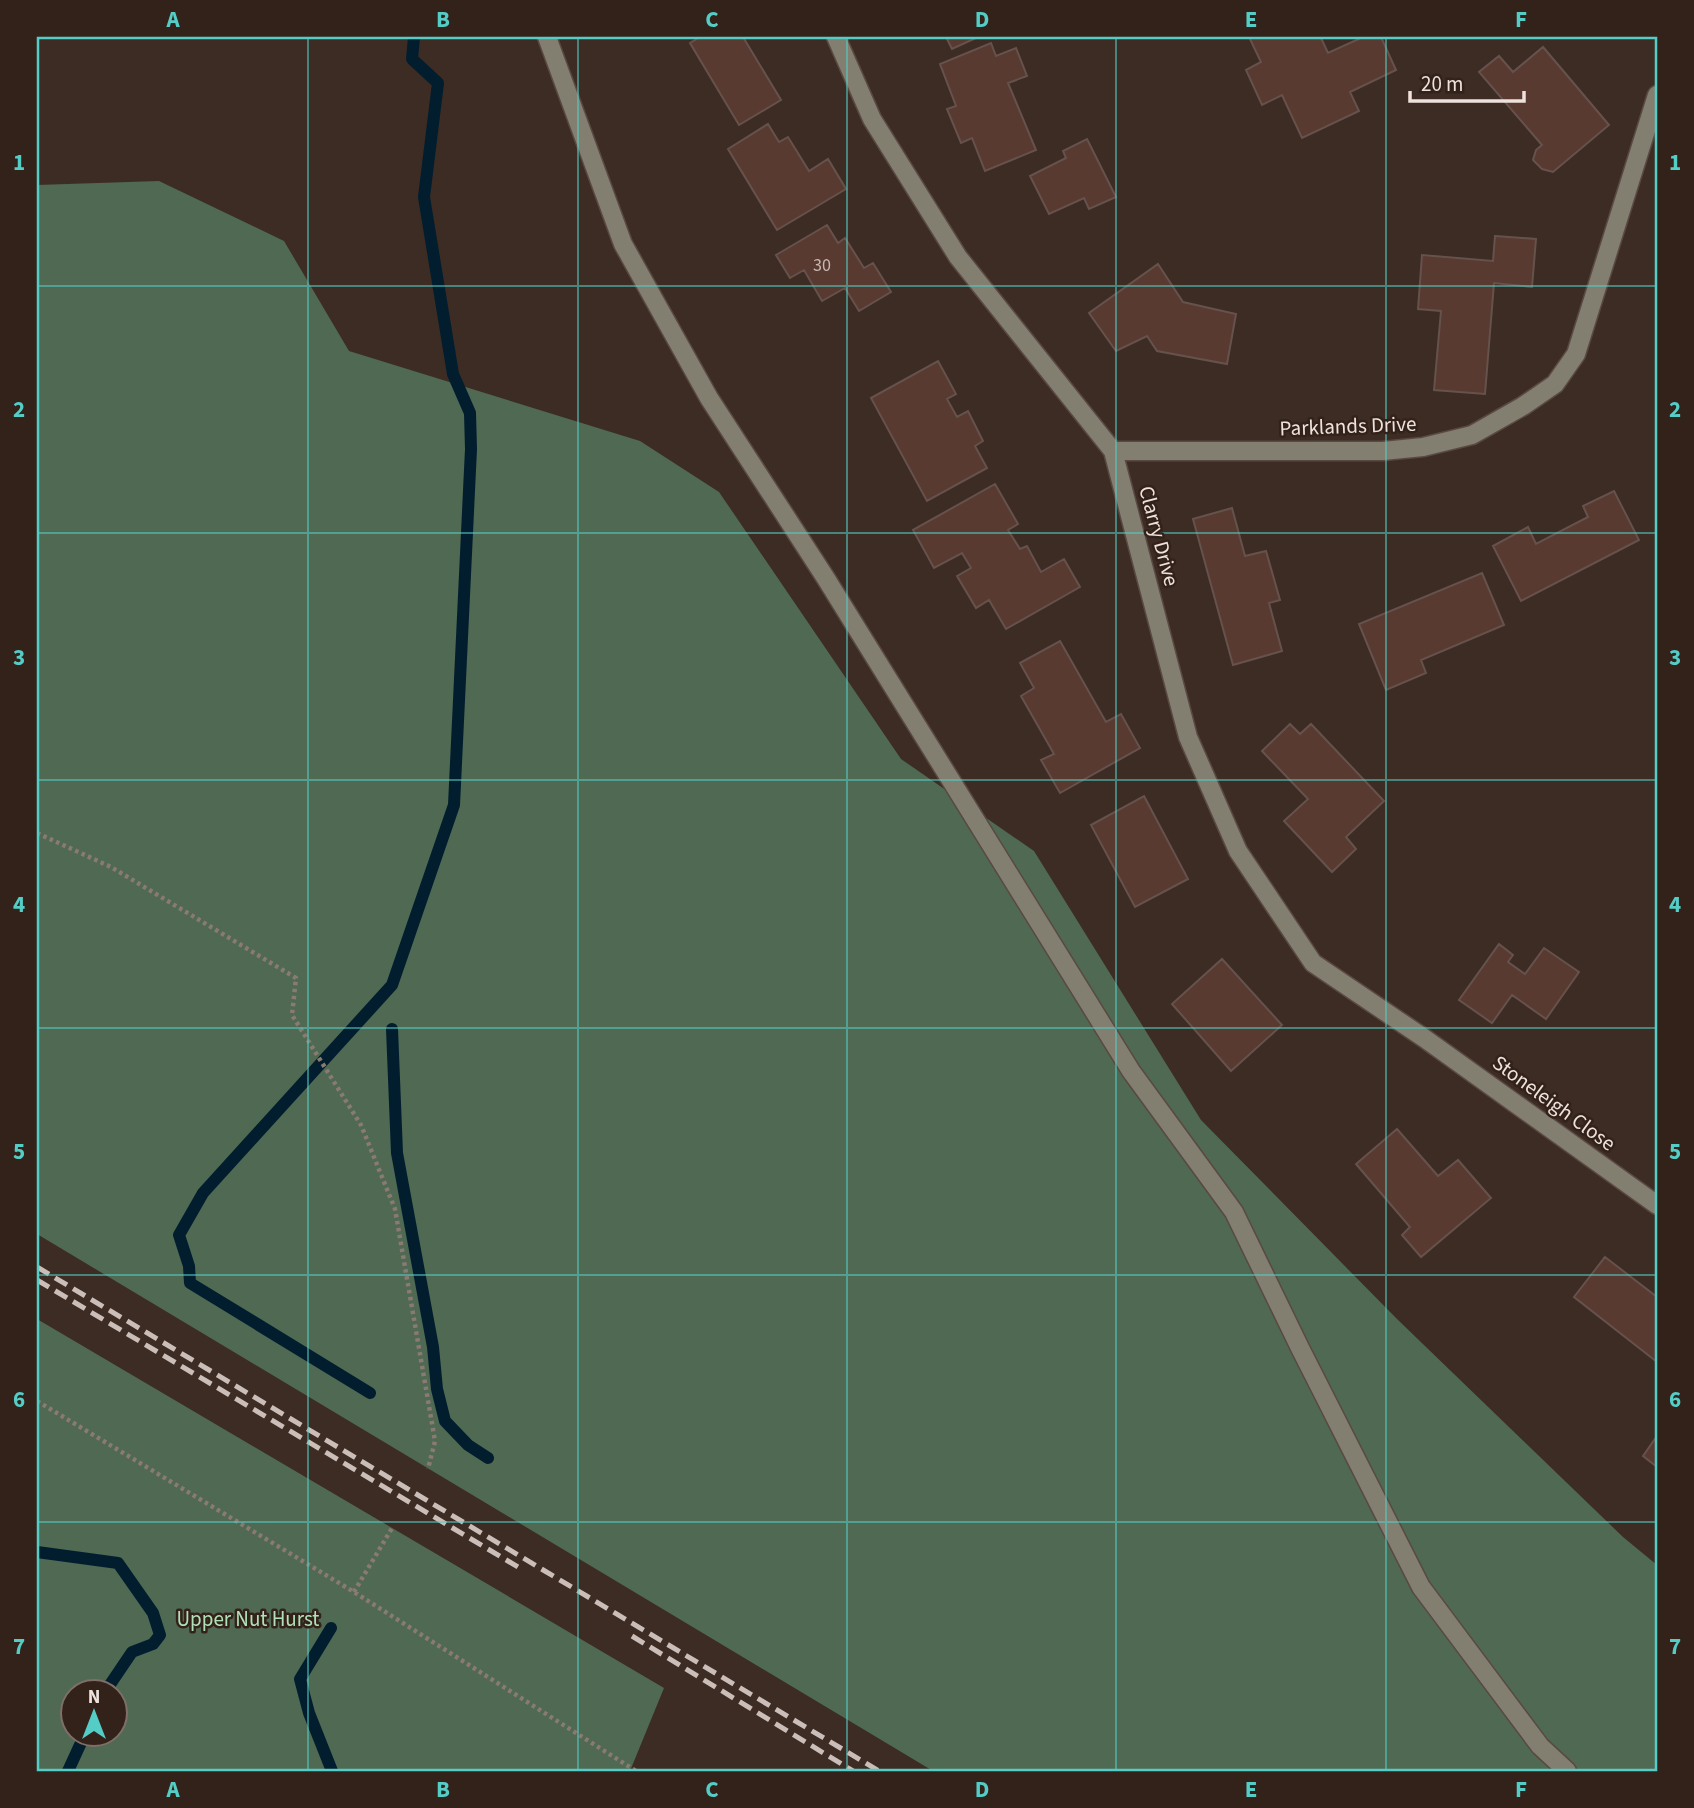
<svg xmlns="http://www.w3.org/2000/svg" width="1694" height="1808" font-family="'Source Sans 3',sans-serif">
<style>
.forest{fill:#4f6953;fill-rule:evenodd}
.lines{fill:none;stroke-linecap:round;stroke-linejoin:round}
.stream{stroke:#021e2e;stroke-width:12}
.building{fill:#583a31;stroke:#66524c;stroke-width:2}
.minor-casing{stroke:#594942;stroke-width:21}
.path{stroke:#897a73;stroke-width:4.5;stroke-dasharray:3.5 3.5;stroke-linecap:butt}
.minor{stroke:#827e70;stroke-width:18}
.rail{stroke:#cbbeb9;stroke-width:5;stroke-dasharray:14 7;stroke-linecap:butt}
.grid{fill:none;stroke:#54cdc7;stroke-width:2;stroke-opacity:0.55}
.labels{text-anchor:middle;dominant-baseline:central;stroke-width:5;stroke-linejoin:round;paint-order:stroke}
.number-label{font-size:18px;fill:#c8b8b2}
.street-label{font-size:21px;fill:#eee2dd;stroke:#33221a}
.park-label{font-size:21px;fill:#b0e1b8;stroke:#33221a}
.neatline{fill:none;stroke:#54cdc7;stroke-width:2.5}
.grid-label{font-size:23px;text-anchor:middle;font-weight:bold;fill:#54cdc7}
</style>
<rect width="100%" height="100%" fill="#3d2c24"/>
<path class="forest" d="M159,181L284,241L349,351L640,441L719,492L901,759L1034,851L1201,1120L1397,1319L1623,1537L1657,1565V1771H933L37,1234V185Z
M37,1319L664,1688L630,1771H37ZM74,1692H116V1734H74Z"/>
<g class="lines">
<path class="stream" d="M392,1029L397,1153L433,1347L437,1389L445,1421L468,1445L488,1458
M370,1393L190,1283L189,1266L179,1235L203,1193L392,985L454,805L471,449L470,413L453,374L424,197L438,83L412,59L414,37
M37,1552L118,1563L153,1613L160,1635L153,1644L132,1652L105,1692
M331,1628L300,1679L309,1713L332,1771
M68,1771L85,1734"/>
</g>
<path class="building" d="M700,37H743L781,100L739,125L690,43Z
M946,37H978L952,49Z
M1249,37H1325L1321,38L1328,53L1363,37H1381L1396,70L1350,92L1359,111L1302,138L1282,95L1262,105L1246,70L1261,62Z
M991,43L996,56L1016,48L1027,76L1008,83L1036,150L985,171L972,138L961,143L947,109L956,106L940,64Z
M1543,47L1609,125L1553,172L1542,169L1533,160L1536,150L1542,145L1479,72L1499,56L1513,72Z
M768,124L779,142L788,137L809,171L828,159L846,189L777,230L728,149Z
M1087,139L1116,197L1089,209L1084,198L1049,214L1030,176L1066,158L1063,151Z
M827,225L838,243L845,238L864,268L873,263L891,292L859,311L845,288L822,301L804,270L790,278L776,255Z
M1495,236L1536,239L1532,287L1494,283L1485,394L1434,390L1441,311L1418,309L1422,255L1493,261Z
M1158,264L1183,302L1236,314L1227,364L1157,351L1147,336L1116,351L1089,313Z
M938,361L956,394L947,399L957,417L968,411L983,441L975,446L987,468L927,501L871,398Z
M995,484L1018,524L1008,530L1020,549L1027,546L1041,572L1064,559L1080,587L1006,629L989,600L976,608L957,576L971,568L962,553L934,568L913,530Z
M1614,491L1639,540L1521,601L1493,546L1528,527L1536,544L1588,517L1583,506Z
M1232,508L1245,556L1266,551L1280,600L1269,603L1282,651L1233,665L1193,519Z
M1482,573L1504,625L1421,660L1426,673L1386,690L1359,624Z
M1060,641L1106,722L1121,714L1140,748L1060,793L1041,760L1054,754L1021,696L1034,688L1020,663Z
M1290,724L1300,734L1311,724L1384,801L1346,837L1356,849L1332,872L1284,821L1308,799L1262,751Z
M1144,796L1188,879L1135,907L1091,825Z
M1499,944L1513,955L1508,962L1525,974L1544,948L1579,972L1546,1019L1512,995L1492,1023L1459,1000Z
M1222,959L1282,1025L1231,1071L1172,1004Z
M1397,1129L1438,1176L1458,1160L1491,1198L1421,1257L1402,1235L1410,1227L1356,1164Z
M1605,1257L1657,1297V1362L1574,1297Z
M1657,1436V1467L1643,1456Z"/>
<g class="lines">
<defs>
<path id="minor" d="M547,37L623,244L709,398L825,577L1131,1071L1234,1212L1300,1348L1421,1587L1540,1746L1567,1771
M836,37L872,119L958,257L1113,451L1188,737L1238,851L1313,963L1424,1038L1657,1205
M1113,451H1383L1423,447L1472,435L1523,406L1555,384L1576,354L1657,95"/>
</defs>
<use href="#minor" class="minor-casing"/>
<path class="path" d="M37,833L111,867L296,978L292,1015L361,1125L395,1209L435,1441L428,1469
M37,1401L354,1592L636,1771
M354,1592L392,1528"/>
<use href="#minor" class="minor"/>
<path class="rail" d="M37,1267L879,1771
M37,1280L518,1567
M632,1636L853,1771"/>
</g>
<path class="grid" d="M308,37V1771M578,37V1771M847,37V1771M1116,37V1771M1386,37V1771M37,286H1657M37,533H1657M37,780H1657M37,1028H1657M37,1275H1657M37,1522H1657"/>
<g class="labels">
<g class="number-label">
<text x="822" y="265">30</text>
</g>
<g class="street-label">
<text transform="translate(1348 426) rotate(-2)">Parklands Drive</text>
<text transform="translate(1159 536) rotate(75)">Clarry Drive</text>
<text transform="translate(1554 1103) rotate(36)">Stoneleigh Close</text>
</g>
<g class="park-label">
<text x="248" y="1619">Upper Nut Hurst</text>
</g>
</g>
<rect width="1694" height="1808" fill="none" stroke="#33221a" stroke-width="77"/>
<g transform="translate(94 1713)"><circle r="33" fill="#33221a" stroke="#7e6f68" stroke-width="2"/>
<path d="M0-5L12 26L0 18L-12 26Z" fill="#54cdc7"/>
<text y="-10" font-size="19" font-weight="bold" text-anchor="middle" fill="#eee2dd">N</text>
</g>
<path d="M1410 91v10h114v-10" fill="none" stroke="#eee2dd" stroke-width="3.5"/>
<text x="1421" y="91" font-size="21" fill="#eee2dd" stroke="#33221a" stroke-width="5" paint-order="stroke">20 m</text>
<rect x="38" y="38" width="1618" height="1732" class="neatline"/>
<g class="grid-label">
<text x="173" y="27">A</text>
<text x="443" y="27">B</text>
<text x="712" y="27">C</text>
<text x="982" y="27">D</text>
<text x="1251" y="27">E</text>
<text x="1521" y="27">F</text>
<text x="19" y="170">1</text>
<text x="1675" y="170">1</text>
<text x="19" y="417">2</text>
<text x="1675" y="417">2</text>
<text x="19" y="665">3</text>
<text x="1675" y="665">3</text>
<text x="19" y="912">4</text>
<text x="1675" y="912">4</text>
<text x="19" y="1159">5</text>
<text x="1675" y="1159">5</text>
<text x="19" y="1407">6</text>
<text x="1675" y="1407">6</text>
<text x="19" y="1654">7</text>
<text x="1675" y="1654">7</text>
<text x="173" y="1797">A</text>
<text x="443" y="1797">B</text>
<text x="712" y="1797">C</text>
<text x="982" y="1797">D</text>
<text x="1251" y="1797">E</text>
<text x="1521" y="1797">F</text>
</g>
</svg>
